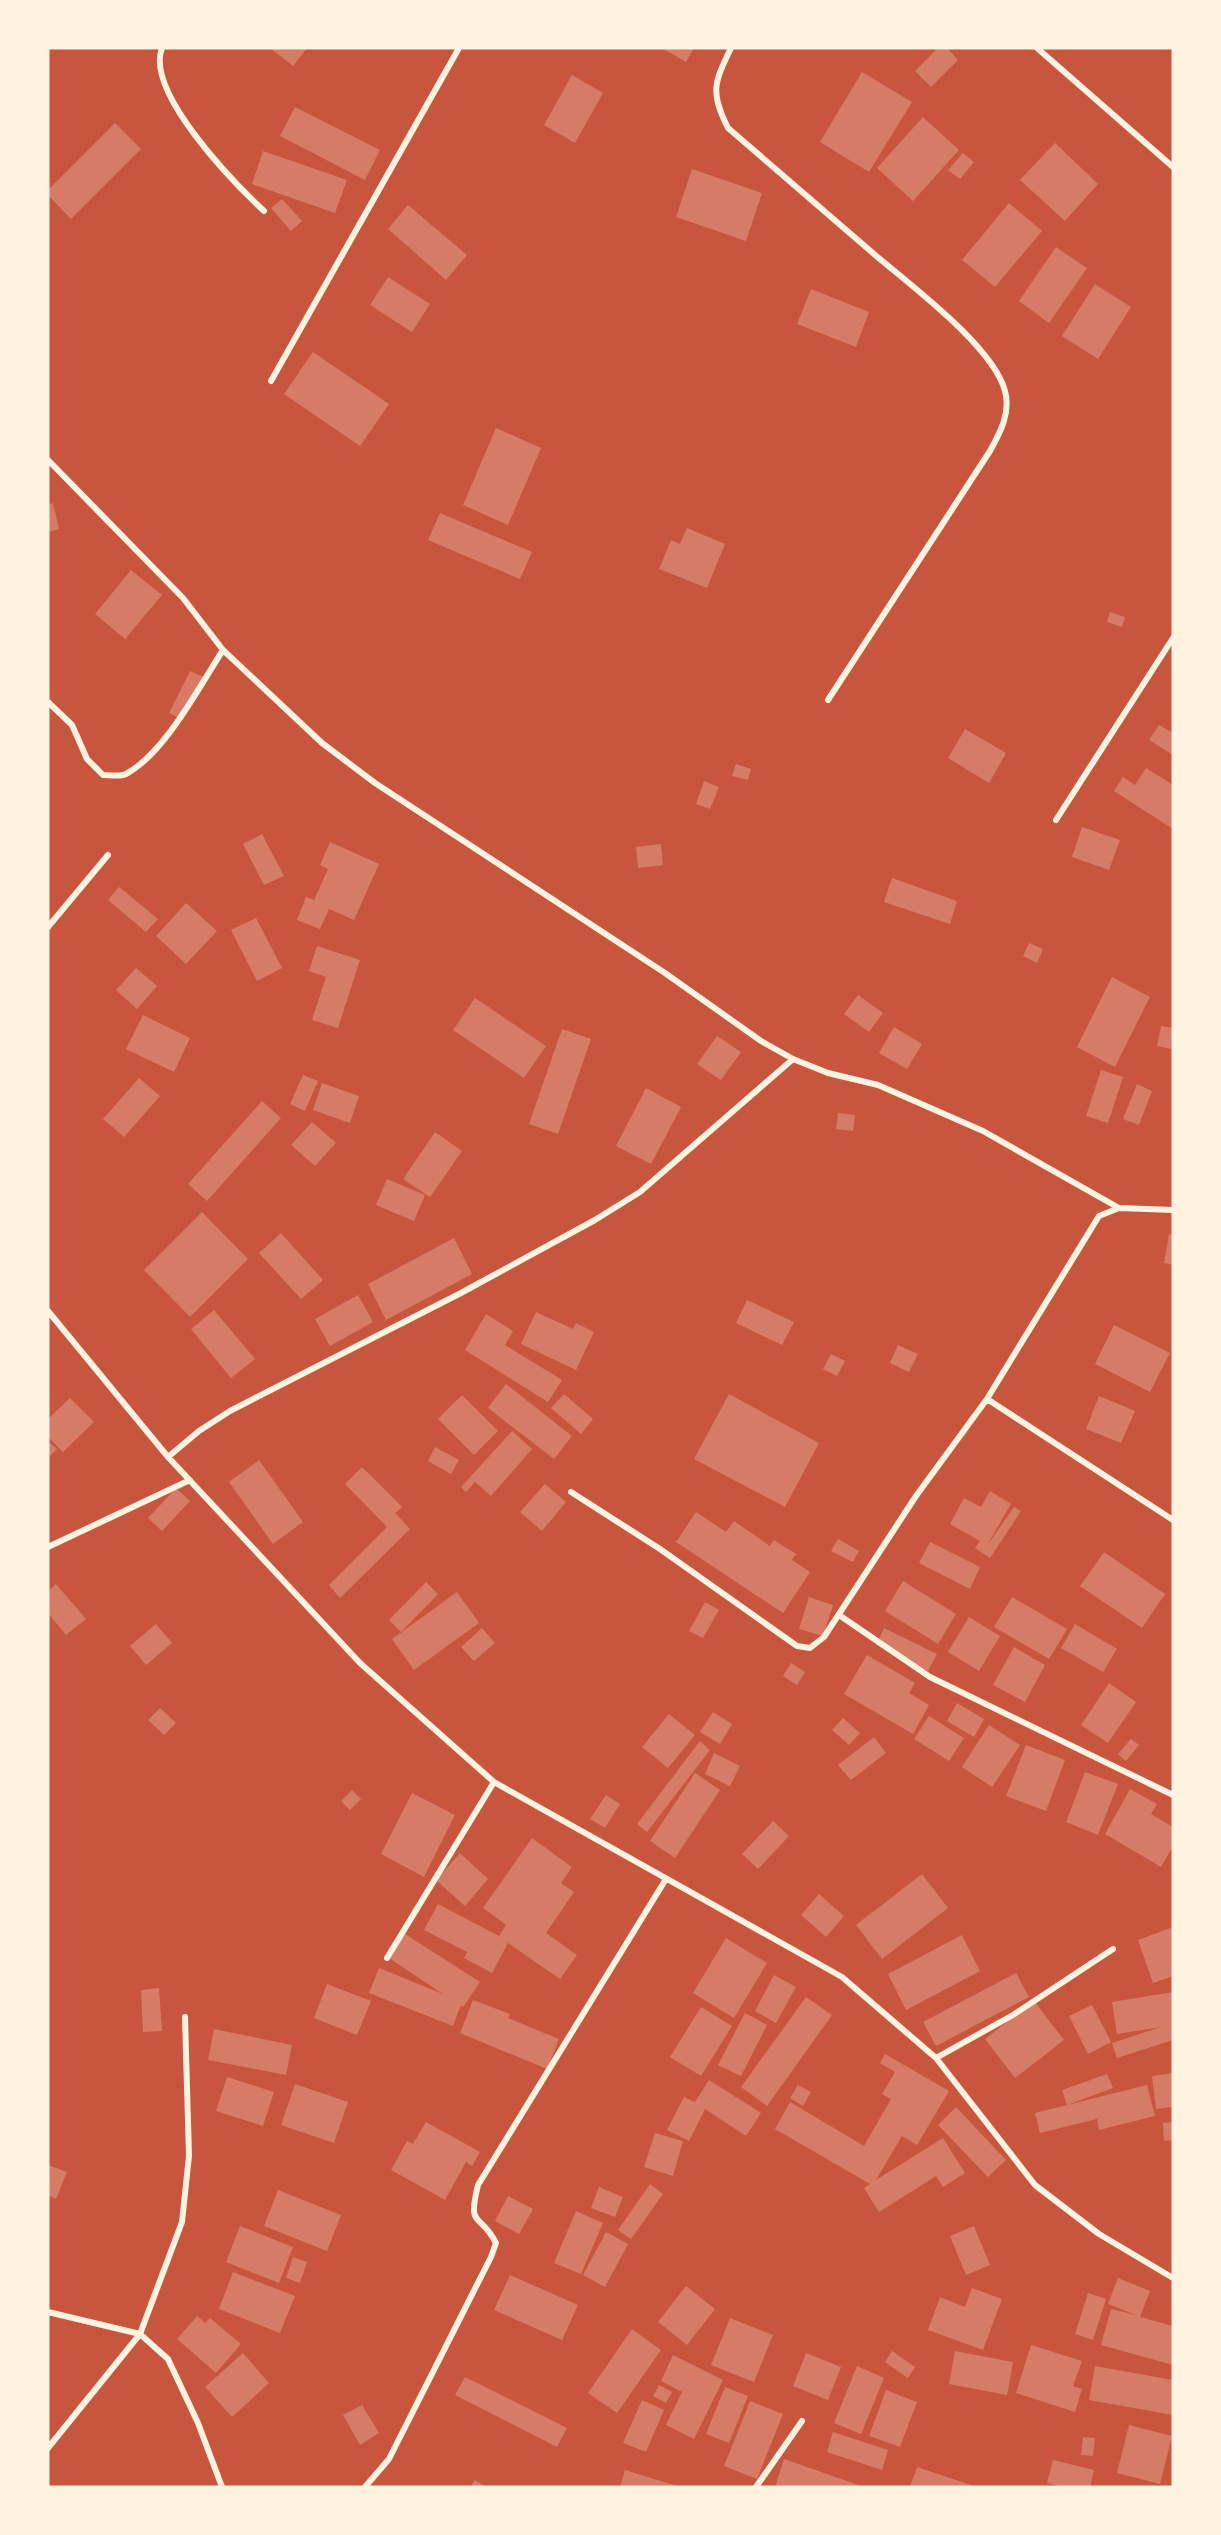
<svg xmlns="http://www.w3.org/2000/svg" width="1221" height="2535" font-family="'DejaVu Sans',sans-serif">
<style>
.building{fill:#d67c66}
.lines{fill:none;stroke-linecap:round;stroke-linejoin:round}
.minor{stroke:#fff3e0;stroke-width:6}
</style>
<rect width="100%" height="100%" fill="#c8553d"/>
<path class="building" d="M270,48H307L293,66Z
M662,48H694L686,62Z
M938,48H947L958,60L931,87L915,71Z
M862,72L912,102L869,172L820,142Z
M572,75L603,93L575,143L544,125Z
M295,107L380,150L365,180L280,136Z
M923,117L959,150L913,201L877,168Z
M115,123L141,149L71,219L48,195V190Z
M1055,143L1098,184L1065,221L1020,180Z
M263,151L347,180L335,213L252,184Z
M963,153L974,162L960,179L948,170Z
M692,169L762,193L746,241L676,217Z
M282,199L302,221L291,231L271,208Z
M1009,203L1042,231L995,287L962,260Z
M408,205L467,255L446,280L388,229Z
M1056,247L1087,268L1049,323L1019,301Z
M388,277L430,304L412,332L370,305Z
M1095,284L1131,307L1098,359L1062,336Z
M811,289L869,312L856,347L797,324Z
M313,352L389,404L360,446L284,394Z
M496,428L541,448L508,525L463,505Z
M53,503L59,529L48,532V505Z
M440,513L532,552L520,579L428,540Z
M687,528L725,544L707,588L659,569L671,540L680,544Z
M131,570L162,595L125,639L95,614Z
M1110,612L1125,617L1122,627L1107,622Z
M190,671L204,677L183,720L169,713Z
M1159,725L1173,733V755L1149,740Z
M965,729L1006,753L989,783L948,758Z
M736,764L751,769L748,780L732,776Z
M1146,768L1173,785V829L1114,791L1123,777L1135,785Z
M704,781L719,787L710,809L696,804Z
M1082,827L1120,840L1109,870L1072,857Z
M262,834L284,876L264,885L243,844Z
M330,842L379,864L354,920L329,909L320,929L297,920L306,897L314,900L328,869L320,865Z
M661,844L663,865L638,868L636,847Z
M892,878L957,901L950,924L884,902Z
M119,887L158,919L146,932L108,900Z
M186,903L217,931L186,964L156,936Z
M256,918L282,968L257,981L231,930Z
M1029,943L1043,949L1037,963L1023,956Z
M317,946L360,960L338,1028L312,1020L326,977L309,971Z
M136,968L157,986L137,1009L116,990Z
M1112,977L1150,997L1115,1067L1077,1047Z
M858,995L883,1013L869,1032L844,1014Z
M475,998L546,1046L524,1078L453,1030Z
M143,1015L190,1038L174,1072L126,1049Z
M1161,1026L1173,1028L1171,1049L1157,1046Z
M894,1027L922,1044L907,1069L879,1053Z
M562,1029L591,1039L558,1134L529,1124Z
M717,1036L741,1052L721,1080L697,1064Z
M1101,1070L1123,1077L1108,1123L1086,1116Z
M303,1075L318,1081L305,1111L290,1104Z
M139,1078L160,1096L124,1137L103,1119Z
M322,1083L359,1096L350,1123L313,1110Z
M1137,1084L1152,1091L1139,1125L1123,1119Z
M646,1088L681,1107L651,1164L616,1146Z
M262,1101L281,1118L207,1201L188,1184Z
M838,1113L855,1115L853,1131L836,1129Z
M312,1122L336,1143L315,1166L291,1145Z
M435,1132L462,1151L430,1197L403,1179Z
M387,1179L425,1195L414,1221L376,1205Z
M202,1212L248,1259L190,1317L144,1270Z
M281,1233L323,1280L301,1299L259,1253Z
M1169,1234L1173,1235V1265L1164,1263Z
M454,1238L472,1274L386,1320L368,1284Z
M358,1295L373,1322L330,1346L315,1319Z
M747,1300L794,1322L782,1345L736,1323Z
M214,1310L255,1359L231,1378L191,1329Z
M536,1312L573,1329L576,1323L594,1332L576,1370L521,1344Z
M486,1314L513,1331L505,1345L562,1380L548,1402L465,1350Z
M1114,1325L1170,1353L1150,1392L1095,1364Z
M898,1345L918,1354L909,1372L890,1363Z
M831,1354L845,1361L837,1376L823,1369Z
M506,1384L572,1436L554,1459L488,1408Z
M564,1394L593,1419L581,1434L551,1408Z
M729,1394L819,1443L785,1507L694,1459Z
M462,1395L498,1431L474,1455L438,1419Z
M1099,1396L1135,1411L1121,1443L1086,1429Z
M70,1398L94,1422L63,1452L48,1437V1419Z
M512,1431L532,1449L491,1496L475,1482L466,1492L461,1487Z
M48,1441L57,1449L48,1458Z
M435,1447L459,1460L451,1474L428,1461Z
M259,1460L303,1522L273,1544L229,1482Z
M362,1467L402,1507L395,1513L410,1529L340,1598L329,1585L387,1527L345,1484Z
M545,1484L566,1502L542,1531L520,1512Z
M176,1488L190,1501L162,1531L148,1518Z
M990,1491L1011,1504L986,1547L1014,1507L1021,1511L990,1558L975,1548L980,1541L950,1524L964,1498L981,1507Z
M696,1512L726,1532L734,1521L770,1546L774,1540L796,1554L792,1560L810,1572L783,1613L676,1542Z
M838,1539L859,1551L853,1562L831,1551Z
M930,1542L980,1567L970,1589L919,1563Z
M1104,1552L1165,1594L1142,1628L1080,1586Z
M903,1581L956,1614L938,1644L885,1611Z
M426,1582L438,1594L401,1632L389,1620Z
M56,1584L86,1619L66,1635L48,1613V1591Z
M457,1592L479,1623L414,1670L392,1639Z
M809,1597L833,1605L823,1636L799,1629Z
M1012,1597L1067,1629L1049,1659L994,1627Z
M705,1602L719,1610L703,1638L689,1631Z
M969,1617L1000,1636L979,1671L948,1652Z
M156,1624L172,1643L146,1665L130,1646Z
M1075,1624L1117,1649L1103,1672L1061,1648Z
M482,1628L495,1643L474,1661L461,1647Z
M884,1628L937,1654L928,1671L876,1645Z
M1014,1647L1045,1665L1025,1702L993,1685Z
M867,1655L915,1683L909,1693L929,1705L913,1734L844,1694Z
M791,1663L805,1672L797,1685L783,1676Z
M1109,1683L1136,1702L1108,1743L1081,1725Z
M957,1703L984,1719L974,1737L947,1721Z
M160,1708L176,1723L164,1735L148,1720Z
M713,1712L732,1724L720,1744L700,1732Z
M669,1714L695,1735L668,1768L642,1747Z
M929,1716L964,1738L949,1761L914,1739Z
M843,1718L860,1733L849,1745L832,1730Z
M989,1725L1020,1745L992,1787L962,1767Z
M874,1737L886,1753L851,1780L838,1765Z
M1131,1739L1139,1745L1126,1761L1118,1754Z
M700,1741L710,1750L647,1832L637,1824Z
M1026,1745L1065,1760L1046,1811L1006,1796Z
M714,1753L740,1766L730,1786L705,1774Z
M1085,1772L1118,1784L1098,1835L1066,1822Z
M695,1773L720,1790L675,1858L650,1841Z
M1130,1789L1157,1804L1151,1814L1173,1827V1846L1161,1867L1105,1834Z
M352,1790L361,1799L350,1810L341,1801Z
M412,1793L455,1815L424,1877L381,1854Z
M606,1795L620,1804L605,1828L590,1819Z
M773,1821L789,1836L758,1869L742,1854Z
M532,1838L572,1867L561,1883L574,1892L546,1933L577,1955L560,1979L508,1943L492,1973L464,1958L467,1952L424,1930L438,1904L499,1936L506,1925L483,1908Z
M460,1853L488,1879L465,1906L436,1880Z
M922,1874L948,1908L882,1959L856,1925Z
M819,1894L844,1916L826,1937L801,1915Z
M1173,1927V1976L1153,1983L1138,1940Z
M402,1932L480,1982L463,2007L461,2005L453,2026L369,1993L379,1968L443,1994L386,1956Z
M962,1935L980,1971L906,2010L888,1974Z
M726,1938L767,1963L734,2018L693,1993Z
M1016,1973L1029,1997L936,2046L923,2022Z
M774,1975L796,1987L776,2023L755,2011Z
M327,1984L371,2001L357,2035L314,2018Z
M159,1988L162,2031L143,2032L141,1990Z
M1173,1992V2040L1117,2058L1112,2043L1161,2027L1117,2034L1112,2002Z
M806,1997L832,2015L767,2106L741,2087Z
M473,2000L510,2014L508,2018L559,2039L547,2069L460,2033Z
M1034,2001L1064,2040L1015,2078L985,2039Z
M1092,2005L1111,2042L1088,2054L1069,2016Z
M701,2007L732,2026L701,2076L670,2057Z
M745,2013L767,2025L741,2076L718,2065Z
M214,2029L292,2045L286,2075L208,2060Z
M885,2054L949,2091L917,2145L902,2136L876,2180L943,2138L965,2173L943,2187L936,2176L879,2212L864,2188L870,2184L775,2129L790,2102L864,2146L891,2099L882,2094L895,2072L880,2063Z
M1173,2073V2107L1156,2109L1152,2076Z
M1107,2074L1113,2088L1067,2105L1062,2090Z
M227,2077L274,2092L263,2126L216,2111Z
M709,2080L761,2113L746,2136L705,2109L689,2141L667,2130L684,2097L695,2102Z
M295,2084L348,2102L334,2143L281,2125Z
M798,2085L811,2092L803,2106L790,2098Z
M1147,2085L1155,2116L1099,2130L1097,2119L1040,2133L1035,2113Z
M956,2107L1006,2160L988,2177L938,2125Z
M426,2122L480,2152L472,2166L466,2162L445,2200L391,2170L407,2141L413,2144Z
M1173,2122V2140L1164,2141L1163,2123Z
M655,2133L683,2141L673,2176L644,2167Z
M48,2165L67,2172L56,2199L48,2195Z
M650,2184L663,2194L631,2239L618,2230Z
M599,2187L623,2197L615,2217L591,2208Z
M278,2190L341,2215L327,2251L264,2226Z
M508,2196L533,2209L519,2234L495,2221Z
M576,2211L603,2223L581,2274L554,2263Z
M240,2226L293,2247L279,2283L226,2262Z
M974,2226L990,2265L966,2275L950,2236Z
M606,2232L628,2244L605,2287L583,2275Z
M293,2257L307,2262L300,2283L286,2278Z
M233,2272L295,2296L280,2333L219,2309Z
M510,2275L578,2305L562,2340L494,2310Z
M1118,2278L1150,2291L1140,2317L1173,2326V2365L1101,2345L1111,2309L1136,2315L1108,2304Z
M686,2286L715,2309L687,2345L658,2322Z
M972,2288L1002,2299L983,2350L928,2330L940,2297L965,2307Z
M1088,2293L1106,2299L1093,2340L1075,2334Z
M197,2316L205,2323L210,2318L241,2344L216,2373L177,2339Z
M730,2318L773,2335L754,2382L711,2365Z
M632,2329L661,2350L617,2413L588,2393Z
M1031,2345L1082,2361L1073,2386L1082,2389L1075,2412L1016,2393Z
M892,2351L915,2367L908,2378L885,2362Z
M955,2351L1013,2362L1007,2395L949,2384Z
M243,2353L269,2383L232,2417L205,2387Z
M806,2353L841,2367L828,2400L793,2386Z
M673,2355L723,2380L694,2439L666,2425L682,2392L661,2381Z
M857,2366L884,2378L861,2434L834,2423Z
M1095,2366L1173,2380V2415L1089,2400Z
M465,2377L567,2428L557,2447L455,2395Z
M659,2385L672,2392L666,2403L653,2396Z
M725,2387L748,2396L729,2443L706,2434Z
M886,2390L917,2402L900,2447L869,2436Z
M642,2400L664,2410L646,2452L623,2443Z
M750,2401L783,2414L757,2479L724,2466Z
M362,2405L379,2433L360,2445L343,2415Z
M1129,2425L1172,2436L1160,2484L1117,2473Z
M833,2432L888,2450L882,2470L827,2452Z
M1083,2437L1095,2438L1093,2456L1081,2455Z
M784,2459L864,2487H775Z
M1053,2460L1094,2470L1090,2487H1064L1047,2483Z
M917,2467L977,2487H910Z
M625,2470L677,2486V2487H620Z
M475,2480L486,2487H470Z"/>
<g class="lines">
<path class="minor" d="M162,48C145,92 233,182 264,211
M731,48C714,83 710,92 728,128C777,170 825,212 874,254C910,285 993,346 1005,391C1011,413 1000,433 990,451L828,700
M1037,48L1173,167
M271,381L459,48
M48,460L183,598L223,650L322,743L375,783L665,973L761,1041L793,1059L828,1073L878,1085L983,1131L1119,1208
M48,702L72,725L87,759L103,775C109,775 120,777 126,774C165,753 199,687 223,650
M1056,820L1173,638
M48,927L108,855
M48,1311L168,1457L360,1663L494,1782L842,1977L936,2058L1035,2185L1099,2234L1173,2278
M987,1399L1173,1520
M168,1457L199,1431L230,1411L461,1293L595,1220L640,1192L793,1059
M571,1492L660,1549L797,1646L810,1648L824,1637L916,1496L987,1399L1099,1216L1119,1208L1173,1210
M48,1547L190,1480
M839,1615L930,1677L1173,1795
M387,1958L494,1782
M936,2058L1013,2015L1113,1949
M48,2312L140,2334L168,2359L198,2423L222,2487
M48,2448L140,2334L182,2222L189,2156L185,2017
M365,2487L389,2459L491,2257L496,2243C480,2211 467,2230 478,2185L666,1879
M756,2487L802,2421"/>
</g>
<rect width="1221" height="2535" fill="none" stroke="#fff3e0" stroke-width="99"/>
</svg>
